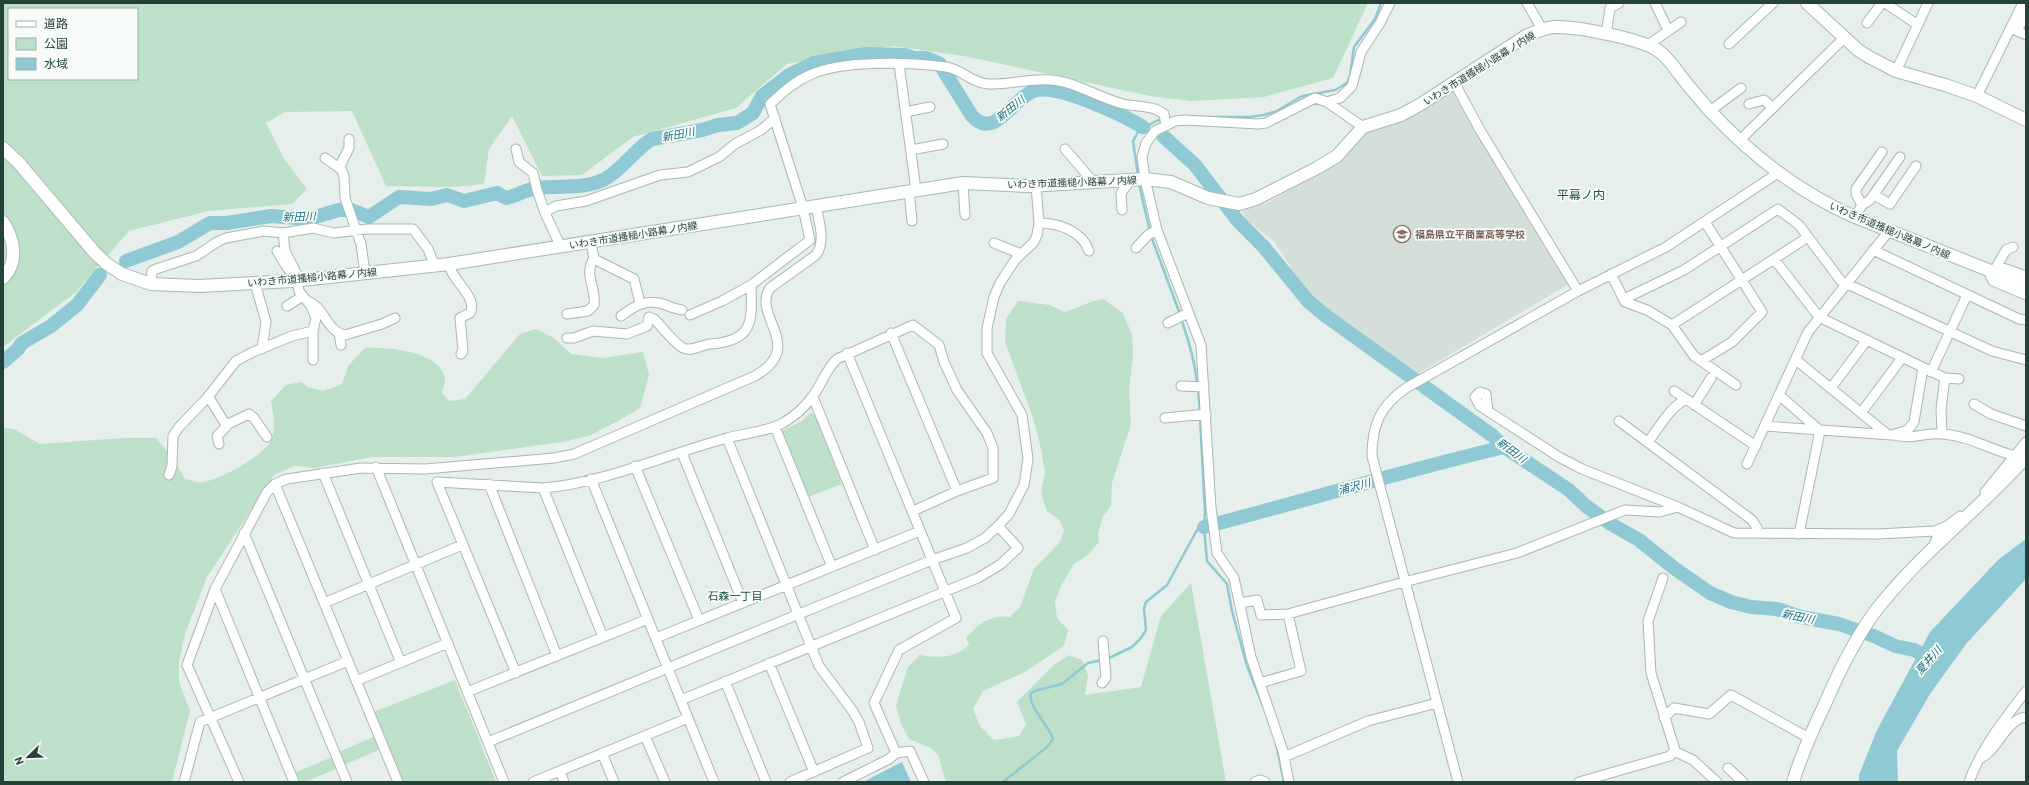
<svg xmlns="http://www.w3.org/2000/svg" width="2029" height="785" font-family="Barlow,'Noto Sans JP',sans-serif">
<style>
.built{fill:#d4dfda}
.green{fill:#bfe0c8;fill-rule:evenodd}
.water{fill:#8ec9d4}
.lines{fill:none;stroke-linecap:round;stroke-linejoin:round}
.stream{stroke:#8ec9d4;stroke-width:2.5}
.river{stroke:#8ec9d4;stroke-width:14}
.street-casing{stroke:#a8b8b2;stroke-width:11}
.secondary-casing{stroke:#a4bbb3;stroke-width:14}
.street{stroke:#fff;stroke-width:9}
.secondary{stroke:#fff;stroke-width:12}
.labels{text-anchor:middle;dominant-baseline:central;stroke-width:3.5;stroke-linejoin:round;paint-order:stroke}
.street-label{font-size:10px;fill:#24423a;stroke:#f7fbf9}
.education-label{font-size:10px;font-weight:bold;fill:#785e54;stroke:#f7fbf9;text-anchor:start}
.water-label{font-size:11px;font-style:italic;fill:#1c6f80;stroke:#f7fbf9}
.neighbourhood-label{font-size:11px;fill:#1f5548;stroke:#f7fbf9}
.quarter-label{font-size:12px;fill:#1f5548;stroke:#f7fbf9}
</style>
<rect width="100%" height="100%" fill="#e6efeb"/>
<path class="built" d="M1453,89L1569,284L1417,374L1351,331L1320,306L1298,279L1275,242L1244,218L1243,211L1245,209L1265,204L1304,182L1340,159L1360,135Z"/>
<path class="green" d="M3,3H1368L1333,78L1264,97L1191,101L1150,96L964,56L893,46L787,64L736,108L633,137L582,175L542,176L512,116L489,149L484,184L454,187L386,186L352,111L285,112L266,123L283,157L307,189L292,204L209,211L129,231L76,292L3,347ZM9,9H137V79H9Z
M1103,299L1123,313L1132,335L1133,356L1129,390L1131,424L1112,483L1111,506L1103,516L1098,533L1099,542L1088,555L1074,564L1062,584L1055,601L1057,618L1068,630L1064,646L1025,672L983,691L973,709L980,726L994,740L1019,736L1026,724L1017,702L1055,664L1069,655L1082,660L1088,676L1085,695L1141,687L1161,616L1191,583L1226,782H946L938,755L931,748L909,739L901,724L896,705L908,667L920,655C938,658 957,659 969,644L966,638C978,624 991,614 1010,617L1020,607L1034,569L1060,542L1064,530L1059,520L1047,511L1041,493L1045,472L1040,444L1032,415L1005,342L1006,319L1018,301L1050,305L1064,312C1078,308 1089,301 1103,299Z
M536,329L554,338L571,354L603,358L643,352L649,375L640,408L616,422L589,436L562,442L455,457H372L315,468L294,466L274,475L207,577L185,634L179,662V682L190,711L172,782H3V428L14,429L40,444L124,438H156L173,458L185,479C190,480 197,483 203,482C220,480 263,456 271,441C276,429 273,413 271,401L286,385L301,382L308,387L323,391L342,384L349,365L365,348C386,347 444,351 445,381C445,385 442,390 442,393L449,401L465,399L520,334Z
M811,412L816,417L842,484L808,497L782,431L802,421Z
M455,680L496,782H402L374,712Z
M375,736L381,749L344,765L339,752Z
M332,757L338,768L306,782H300L296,772Z"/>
<path class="water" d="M2026,539V579L1966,644L1930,694L1897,751L1898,782H1859V775L1877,730L1930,632L1999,559Z
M902,762L911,782H863Z"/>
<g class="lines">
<path class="stream" d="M1202,117H1249L1264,115L1277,111L1302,96L1335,90L1347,83L1350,76L1354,47L1375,19L1381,3
M1138,175L1133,141L1138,132L1156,121L1173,118
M1139,184L1150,232
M1151,236L1180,314
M1181,319C1189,341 1195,361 1197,384
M1198,389L1200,412
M1200,417L1205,512L1204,527L1207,561L1227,584L1232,611L1247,666L1263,706
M1107,659L1132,647L1141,638L1146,630L1144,608L1146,602L1167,585L1197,530L1204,527
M1276,743L1284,782
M1003,782L1047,747L1053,739C1049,725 1027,706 1031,693L1038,690L1062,684L1088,663L1102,660"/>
<path class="river" d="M1163,136L1195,165L1238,221L1263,246L1308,301L1326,316L1493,436L1504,447L1569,490L1586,506L1611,524L1639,540L1674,568L1710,593L1731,602L1751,607L1777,609L1801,617L1839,624L1874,636L1895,646L1914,650L1928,657
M126,261L178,242L210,223H227L271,216L298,218L315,217L339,210H351L369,217L399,197L431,199L447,195L464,201L497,193L506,198C517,196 526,189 538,188C560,185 583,190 605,179C623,169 634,150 652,139L702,130L718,125L737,123L753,113L762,96L789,75L814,63L866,54L905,55L914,58H926L939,63L972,116C996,142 1013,95 1037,90C1060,85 1123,115 1143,127
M3,362L18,349L22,343L51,326L77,305L100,275
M1204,527C1304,501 1403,471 1504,447"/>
<defs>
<path id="street" d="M1527,3L1542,29
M1655,3L1668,30
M1885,3L1918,25
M2026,13L2017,31L2026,35
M1867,23L1882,3
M1606,35L1610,8L1619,3
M1729,44L1773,3
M1648,45L1681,22
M899,64L916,190
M1896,71L1928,3
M1454,82L1480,130L1578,291
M1977,96L2023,3
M1327,102L1363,127
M1749,104L1764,100L1773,108
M1710,111L1741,88
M905,112L930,107
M1741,139L1845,37
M516,149L519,162L533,173L537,190L545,213L561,247
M1065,149L1089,177L1091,182
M911,150L943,144
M325,158L341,169L344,176L345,198L361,244L365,273
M339,168L349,148V139
M963,183L965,215
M909,191L912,221
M1874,195L1890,204L1916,166
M1862,205L1856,194V189L1882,152
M1122,210L1121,193L1130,181
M545,212L556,206L586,201L660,175L688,172L719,157L735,144L761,130L775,118
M1855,217L1862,205L1870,200L1900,157
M1039,223C1059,223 1082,231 1089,251
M283,233L285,251L300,280
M994,243L1021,254
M1136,248L1148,235L1157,230
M1873,250L2019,319L2026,320
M277,251L288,269
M594,259L634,279L640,303
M1774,259L1819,317L1945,378L1959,379
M449,264C451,280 479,298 470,313L460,318L463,351L461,354
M1997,266L2026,276
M1988,271L1993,281L2026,295
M1993,273L2006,250L2013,247
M1611,274L1625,302L1647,310L1672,325L1694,356L1736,385
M297,280L299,291L311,306L316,318L313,331V360
M255,283L266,322L262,349
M151,284L152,271L156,269L196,256L217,242L226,238L264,231L283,233L313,228L334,233L367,229H413L428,249L435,266
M1624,299L1684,270L1778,209L1799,225L1841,281L1992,351L2026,360
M309,302C325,308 327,332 345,335L382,324L395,318
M287,306L303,296
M567,314L588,311L594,305C597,290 583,273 594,259L591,242
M690,315L722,301L751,285L810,240L803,208L770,104C783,92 795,81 812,74C845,60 910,62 946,67C961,69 972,83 988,84C1009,85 1030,78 1051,80C1076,82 1099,98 1123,104C1136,107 1153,105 1164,114L1166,126
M621,316C636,305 647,298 666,305C672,308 675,309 682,310
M1168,323L1188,313
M1672,325L1808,237
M339,333L341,345
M891,333L957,491
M567,338H574L593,331L627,334L647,326L649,317L654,319C661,326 675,344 683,348C692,352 701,345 710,344C754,341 752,322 751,285
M847,353L956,618L899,650L874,703L896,753
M1796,360L1887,434
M1701,361L1732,342L1762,312L1705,222
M1931,372L1967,295
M1181,386L1204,387
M1831,388L1867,340
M1674,391L1756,446
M1779,395L1818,429L1819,436L1799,534
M208,396L226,425V427L217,436L219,444
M813,397L875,550
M1974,404L1991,414L2026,426
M1694,405L1711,378
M1488,411L1486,394L1480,392L1475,397L1480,406L1559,457L1582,469L1678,507
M1861,413L1902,358
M1165,418L1206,414
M1619,421L1752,520L1757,528V533
M226,425L249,414L254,418L267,437
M1765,426L1892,435L1908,430L1914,422L1923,368
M775,427L832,567
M1942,434L1941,409L1945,378
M1894,435C1915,440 1926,432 1943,434C1969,436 1991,450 2015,456
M727,438L819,666L852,710L859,722L868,748L790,782
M1648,442C1659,428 1669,408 1686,399
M682,453L743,603
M1747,464L1808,332L1889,231
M635,466L699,620
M376,467L504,782
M323,473L401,663
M169,475L172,466L173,436L179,427L207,398L236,361L253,352L292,336L313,331
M591,479L714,782
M275,484L398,782
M489,484L557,656
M543,488L603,637
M1985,492L2026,442
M1935,531L1947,526L1960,516
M244,533L347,782
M215,589L294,782
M324,603L462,545
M1240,603L1257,600L1261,615L1288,614L1404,582L1517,553L1625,510L1660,512L1678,507L1734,533L1877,534L1935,531L1937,537L1933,548
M656,638L920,531
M769,663L814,772
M516,673L437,482L543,488C604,483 668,454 727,438C745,433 767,432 783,423C793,417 805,407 812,397C822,385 825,370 837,359L913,325L939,345L944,362L957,390L987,433L993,448V478L957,491L913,511
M356,681L448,643
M725,681L766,782
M1102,683L1106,678L1103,641
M1260,683L1301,671L1288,614
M467,692L648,619
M681,700L978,578L1001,564L1018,548L998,526
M1664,718L1674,708L1709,714L1731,695L1809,738
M645,736L665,782
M488,742L799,614L932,560L967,548L985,538L998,526L1009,514L1024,485L1028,459L1022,415L987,353V328L994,297L1000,283L1015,260L1034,242L1037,235L1039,223L1036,185
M1674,751L1693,760L1717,782
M602,753L614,782
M1284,757L1368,721L1437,703
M1981,758C1999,749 2005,720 2026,717
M1728,768L1743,782
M560,771L564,782
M184,782L200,722L348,661
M239,782L187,665L215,589L267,492L275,484L287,479L361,468L425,469L554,458L574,454L755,376C807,346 751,316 770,288L816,255C826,241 819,222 816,206
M533,782L688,718
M843,782L889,759L896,753L910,751L924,782
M1255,782L1260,780L1265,782
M1289,782L1283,751L1251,657L1234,578L1217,553L1211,508L1201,345L1157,230L1145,179L1142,157L1146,143L1155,131L1175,121L1185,120L1258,124L1266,123L1315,98L1327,102L1340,98L1352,86L1361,52L1380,23L1390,3
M1458,782L1372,456C1372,425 1380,406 1406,388L1578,291L1666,247L1778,173
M1579,782L1670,756L1675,750L1651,673L1648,621L1663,578
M1969,782C1981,748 2004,720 2026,691"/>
<path id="secondary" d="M1807,3L1858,50L1869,57L1896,71L1945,85L1977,96L2026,120
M3,148L18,162L95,253L107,264L122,274L151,284L199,286L293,281L449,264L963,183L1029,186L1145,179L1171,182L1208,198L1239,204L1256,199L1317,168L1337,156L1363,127L1401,115L1421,104L1526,36C1535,32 1544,28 1554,27C1575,26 1644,39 1660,52C1668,58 1674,67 1680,75C1689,87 1699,98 1709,110C1750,154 1800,193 1855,217L2026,285
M3,222C14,239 19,262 3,278
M1793,782C1801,756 1812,731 1824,706C1838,674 1853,642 1874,613C1918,555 1978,511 2026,457"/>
</defs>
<use href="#street" class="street-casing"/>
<use href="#secondary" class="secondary-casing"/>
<use href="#street" class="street"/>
<use href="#secondary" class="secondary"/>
</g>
<defs>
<symbol id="school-ring" viewBox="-11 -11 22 22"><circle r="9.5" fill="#f7fbf9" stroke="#8d6e63" stroke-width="1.5"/><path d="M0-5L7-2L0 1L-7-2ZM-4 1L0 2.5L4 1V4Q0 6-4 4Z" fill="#8d6e63"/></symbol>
</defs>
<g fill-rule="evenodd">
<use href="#school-ring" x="1392" y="224" width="20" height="20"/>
</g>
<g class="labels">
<g class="street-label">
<text transform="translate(1479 68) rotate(-32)">いわき市道搔槌小路幕ノ内線</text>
<text transform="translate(1072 182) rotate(-2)">いわき市道搔槌小路幕ノ内線</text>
<text transform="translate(1890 230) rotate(23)">いわき市道搔槌小路幕ノ内線</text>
<text transform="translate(633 235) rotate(-9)">いわき市道搔槌小路幕ノ内線</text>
<text transform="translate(312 277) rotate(-5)">いわき市道搔槌小路幕ノ内線</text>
</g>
<g class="education-label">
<text x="1415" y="234">福島県立平商業高等学校</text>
</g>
<g class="water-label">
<text transform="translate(1010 108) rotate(-39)">新田川</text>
<text transform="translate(678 134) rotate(-11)">新田川</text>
<text transform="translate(299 216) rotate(-2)">新田川</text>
<text transform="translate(1512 450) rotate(37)">新田川</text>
<text transform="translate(1354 486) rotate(-15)">浦沢川</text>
<text transform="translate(1798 616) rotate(12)">新田川</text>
<text transform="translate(1928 660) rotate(-49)">夏井川</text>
</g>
<g class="neighbourhood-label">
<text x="735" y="595">石森一丁目</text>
</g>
<g class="quarter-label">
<text x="1581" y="194">平幕ノ内</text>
</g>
</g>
<rect width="2029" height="785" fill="none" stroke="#24423a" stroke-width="8"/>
<rect x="8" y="8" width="130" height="72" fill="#f7fbf9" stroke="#a3b1ad"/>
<rect x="16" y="21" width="20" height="6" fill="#ffffff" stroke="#a3b1ad"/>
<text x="44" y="28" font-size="12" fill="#24423a">道路</text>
<rect x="16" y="38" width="20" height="12" fill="#bfe0c8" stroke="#a3b1ad"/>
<text x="44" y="48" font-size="12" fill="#24423a">公園</text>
<rect x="16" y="58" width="20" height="12" fill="#8ec9d4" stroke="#a3b1ad"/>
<text x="44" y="68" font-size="12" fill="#24423a">水域</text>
<g transform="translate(28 757) rotate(247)" stroke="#f7fbf9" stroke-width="3" paint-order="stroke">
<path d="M0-3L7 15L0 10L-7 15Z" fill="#24423a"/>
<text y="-6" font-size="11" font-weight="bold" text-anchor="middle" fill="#24423a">N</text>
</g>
</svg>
